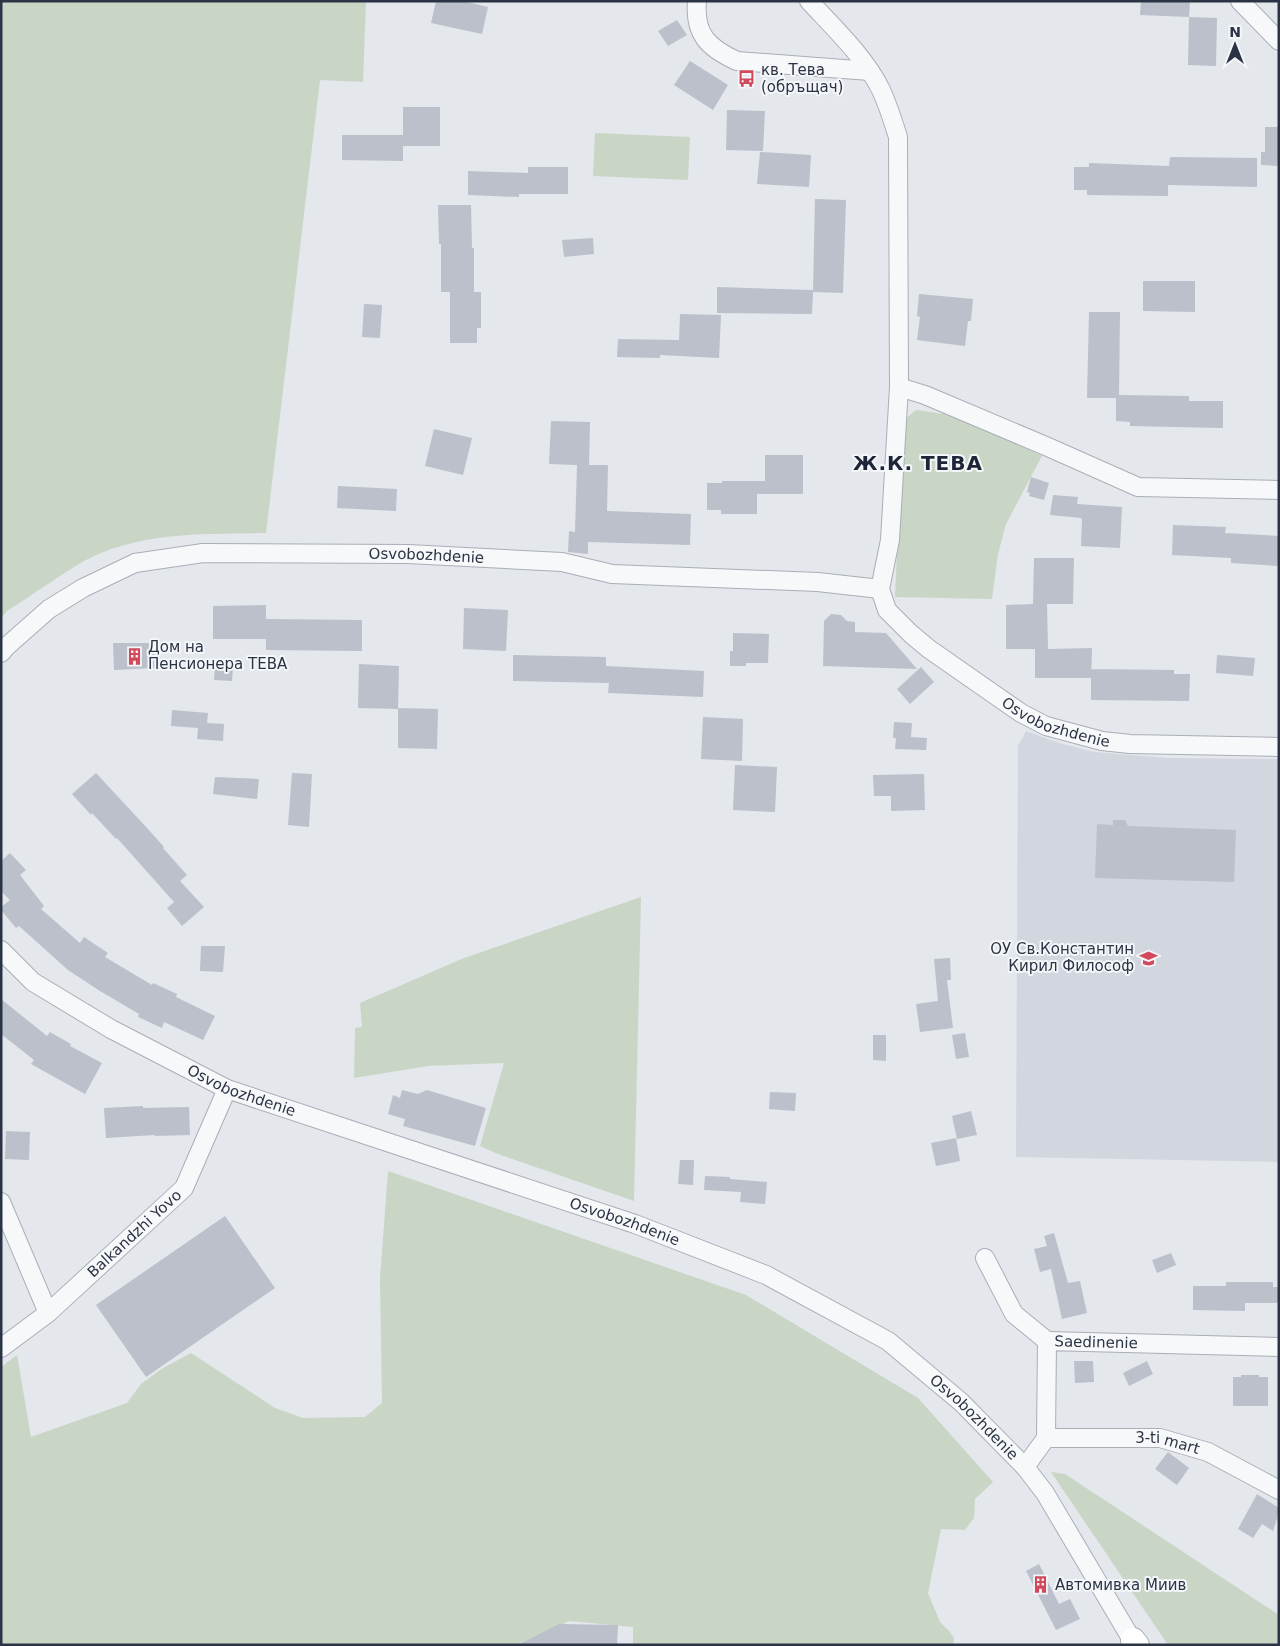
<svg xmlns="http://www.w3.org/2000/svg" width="1280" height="1646" font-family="'DejaVu Sans',sans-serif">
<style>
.built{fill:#d2d6de}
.green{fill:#c9d6c5}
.building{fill:#bbc0ca}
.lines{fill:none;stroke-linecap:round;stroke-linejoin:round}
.street-casing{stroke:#a9aeb7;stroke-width:20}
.secondary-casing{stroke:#a9aeb7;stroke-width:26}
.street{stroke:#f7f8fa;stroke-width:18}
.secondary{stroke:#fff;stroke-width:24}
.labels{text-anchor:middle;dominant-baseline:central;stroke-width:4;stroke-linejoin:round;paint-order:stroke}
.poi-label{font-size:15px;fill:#2b3445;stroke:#f4f6f9;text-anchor:start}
.street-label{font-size:15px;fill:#2b3445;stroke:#f4f6f9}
.district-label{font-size:20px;font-weight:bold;letter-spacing:1px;fill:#1d2536;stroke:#f4f6f9}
</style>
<rect width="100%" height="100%" fill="#e4e7ec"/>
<path class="built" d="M1026,731L1059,743L1094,752L1168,758L1279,759V1162L1016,1157L1018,746Z"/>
<path class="green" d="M1,1H366L363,82L320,80L266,533C206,534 139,531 84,561C58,576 33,595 7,611L1,618Z
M595,133L690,137L688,180L593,176Z
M916,410L944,414L999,435L1042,456L1006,524L998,554L992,599L895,597L903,421Z
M641,897L634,1201L498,1154L480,1146L504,1063L428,1066L354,1078L355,1028L362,1027L360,1003L464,958Z
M388,1171L746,1295L918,1398L993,1482L975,1499L974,1518L965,1530L941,1529L928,1593L940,1622L949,1631L954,1638L953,1645H633V1627L569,1621L521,1645H1V1367L17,1355L31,1437L127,1403L141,1384L163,1368L191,1353L275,1408L303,1418L365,1417L382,1403L380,1278Z
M1051,1472L1065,1474L1279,1615V1645H1168Z"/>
<path class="building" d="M436,1H463L488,7L482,34L431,23Z
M1141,1H1190L1189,17L1140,15Z
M1189,17L1217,18L1216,66L1188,65Z
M677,20L687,35L668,46L658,31Z
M690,61L728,85L713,110L674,85Z
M403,107H440V146H403V161L342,160V135H403Z
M727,110L765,111L763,151L726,150Z
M1265,127H1279V166L1261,165V152H1265Z
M760,152L811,155L809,187L757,184Z
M1170,157L1257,158V187L1168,185V196L1087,195V190H1074V167H1089V163L1169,166Z
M528,167H568V194H519V197L468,195V171L528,173Z
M815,199L846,200L843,293L813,292L812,314L717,313V287L813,290Z
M438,205H471L472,248H474V292H481V328H477V343H450V292H441V244H439Z
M593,238L594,254L564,257L562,240Z
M1143,281H1195V312L1143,311Z
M919,294L973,299L971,321H968L965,346L917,340L920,317L917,316Z
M364,304L382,305L380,338L362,337Z
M1089,312H1120L1119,395L1189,396V401H1223V428L1130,426V422L1116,421V398H1087Z
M680,314L721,315L719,358L660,355V358L617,357L618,339L679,340Z
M551,421L590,422L589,465H608L607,511L691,514L690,545L588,542V554L568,552L569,531L575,532L577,465L549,464Z
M434,429L472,438L463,475L425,466Z
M765,455H803V494H757V514H721V510H707V483H722V481H765Z
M1031,477L1049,483L1044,500L1029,496L1030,493L1027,492Z
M338,486L397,489L396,511L337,508Z
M1053,495L1078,497L1077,504L1122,507L1120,548L1081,546L1082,520L1081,518L1050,515Z
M1173,525L1226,527L1225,533L1279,536V566L1231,563V558L1172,555Z
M1034,558H1074L1073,604H1047L1048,649L1092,648L1091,678H1035V649H1006V605L1033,604Z
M266,605V619L362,620V651L266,650V639H213V606Z
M464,608L508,610L506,651L463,649Z
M831,614L841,615L847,621L855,622V632L886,633L917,669L823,666L824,621Z
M733,633L769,634L768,663H746V666H730V651H733Z
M113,643H154L155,668L114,670Z
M513,655L606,657V666L704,671L703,697L608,693L609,683L513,681Z
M1217,655L1255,658L1253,676L1216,673Z
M215,664L233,665L232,681L214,680Z
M359,664L399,666L398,709L358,708Z
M921,667L934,682L910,704L897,689Z
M1091,669L1174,670V674H1190L1189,701L1091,700Z
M398,708L438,709L437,749L398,748Z
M172,710L208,713L207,723L224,724L223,741L197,739L198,728L171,726Z
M703,717L743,719L742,761L701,759Z
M894,722L912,723L911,737L927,738L926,750L895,749L896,738H893Z
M735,765L777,767L775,812L733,810Z
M96,773L147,828L164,847L163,848L187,875L180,881L204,907L182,926L167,908L174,902L117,838L116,839L92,813L91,815L72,794Z
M292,773L312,774L309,827L288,825Z
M924,774L925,810L891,811V796H874L873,775Z
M215,777L259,779L257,799L213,794Z
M1113,820H1125L1128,826L1236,830L1234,882L1095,878L1097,824L1113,825Z
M10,853L26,870L20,875L44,906L41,909L80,943L84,937L108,953L105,957L152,985L153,983L177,994L176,997L215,1016L203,1040L164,1022L162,1028L138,1017L139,1014L100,991L68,970L19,926L16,928L1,910V907L10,900L1,891V861Z
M201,946H225L223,972L200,971Z
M950,958L951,980H947L953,1028L920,1032L916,1004L938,1001L934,959Z
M1,999L47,1036L50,1032L71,1044L70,1046L102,1063L85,1094L31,1064L34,1060L1,1034Z
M965,1033L969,1057L956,1059L952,1035Z
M873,1035H886V1061L873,1060Z
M402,1090L418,1094L427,1090L486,1108L475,1146L403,1126L405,1119L388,1114L393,1095L400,1098Z
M770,1092L796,1093L795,1111L769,1109Z
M143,1106V1108L189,1107L190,1135L155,1136V1135L106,1138L104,1108Z
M971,1111L977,1135L957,1139L952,1116Z
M6,1131L30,1132L29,1160L5,1159Z
M956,1138L960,1161L936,1166L931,1143Z
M680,1160H694L693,1185L678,1184Z
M705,1176L730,1177V1179L767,1182L765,1204L740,1202L741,1192L704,1190Z
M225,1216L275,1288L146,1377L96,1305Z
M1054,1233L1068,1283L1080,1281L1087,1313L1062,1319L1051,1269L1040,1272L1034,1249L1047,1246L1044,1236Z
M1171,1253L1176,1265L1157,1273L1152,1260Z
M1226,1282H1273V1287H1279V1303H1245V1311L1193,1310V1286H1226Z
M1074,1361H1093L1094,1382L1075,1383Z
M1147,1361L1153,1374L1129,1386L1123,1373Z
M1241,1375H1259V1377H1268V1406H1233V1377H1241Z
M1168,1452L1189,1468L1177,1485L1155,1469Z
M1257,1494L1279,1508V1512L1273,1531L1262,1524L1253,1538L1238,1529Z
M1039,1564L1059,1604L1070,1599L1080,1619L1056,1630L1026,1571Z
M559,1624L618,1625L617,1645H518Z"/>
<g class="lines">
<defs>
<g id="street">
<path d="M697,1C694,34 708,48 737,61L870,71"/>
<path id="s1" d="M809,1C834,28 865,57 881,90C888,105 893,121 898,137L899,387L890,540L880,589L887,610L911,634L929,649L1021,713L1046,726L1102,741L1130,744L1279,747"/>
<path d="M1240,1L1279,41"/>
<path d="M899,387L925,395L1048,447L1138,487L1279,490"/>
<path id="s2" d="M1,653L7,646L49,609L83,588L135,563L203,553L408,554L562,562L612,574L818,582L880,589"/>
<path id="s3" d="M1,950L33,982L111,1029L227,1089L635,1224L766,1275L888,1341L961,1402L1025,1467L1045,1493L1135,1645"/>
<path d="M1,1202L48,1313"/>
<path d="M985,1258L1014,1314L1047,1341"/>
<path id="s4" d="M1,1348L48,1313L184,1188L227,1089"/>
<path id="s5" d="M1046,1438H1160L1208,1452L1279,1490"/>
<path id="s6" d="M1025,1467L1046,1438L1047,1341L1279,1347"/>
</g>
<path id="secondary" d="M1133,1640L1137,1645"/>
</defs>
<use href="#street" class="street-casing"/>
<use href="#secondary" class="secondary-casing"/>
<use href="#street" class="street"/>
<use href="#secondary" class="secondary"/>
</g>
<defs>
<symbol id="bus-bare" viewBox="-9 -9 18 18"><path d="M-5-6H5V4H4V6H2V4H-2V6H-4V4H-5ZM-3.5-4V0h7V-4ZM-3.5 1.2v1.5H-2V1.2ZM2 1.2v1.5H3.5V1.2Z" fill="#d1495b" stroke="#f4f6f9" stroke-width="2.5" paint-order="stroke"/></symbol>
<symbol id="building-bare" viewBox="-9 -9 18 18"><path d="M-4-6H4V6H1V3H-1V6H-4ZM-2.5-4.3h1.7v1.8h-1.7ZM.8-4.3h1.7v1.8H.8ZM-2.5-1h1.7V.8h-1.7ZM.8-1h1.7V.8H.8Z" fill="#d1495b" stroke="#f4f6f9" stroke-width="2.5" paint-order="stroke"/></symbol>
<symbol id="school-bare" viewBox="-9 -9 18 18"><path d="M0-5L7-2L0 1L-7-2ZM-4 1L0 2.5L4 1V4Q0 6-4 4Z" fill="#d1495b" stroke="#f4f6f9" stroke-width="2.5" paint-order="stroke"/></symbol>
</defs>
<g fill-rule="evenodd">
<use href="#bus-bare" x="734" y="66" width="25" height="25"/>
<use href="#building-bare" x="122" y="644" width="25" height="25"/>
<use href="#school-bare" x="1136" y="946" width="25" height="25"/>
<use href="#building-bare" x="1028" y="1572" width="25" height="25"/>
</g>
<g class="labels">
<g class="poi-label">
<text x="761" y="70">кв. Тева<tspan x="761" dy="17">(обръщач)</tspan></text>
<text x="148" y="647">Дом на<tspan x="148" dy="17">Пенсионера ТЕВА</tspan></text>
<text x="1134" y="949" text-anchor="end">ОУ Св.Константин<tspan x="1134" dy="17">Кирил Философ</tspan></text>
<text x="1055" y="1585">Автомивка Миив</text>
</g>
<g class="street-label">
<text stroke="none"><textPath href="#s2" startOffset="455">Osvobozhdenie</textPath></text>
<text stroke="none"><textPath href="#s1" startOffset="846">Osvobozhdenie</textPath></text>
<text stroke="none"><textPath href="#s3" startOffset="281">Osvobozhdenie</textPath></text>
<text stroke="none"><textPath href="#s3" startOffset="686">Osvobozhdenie</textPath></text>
<text stroke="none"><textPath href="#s4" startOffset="176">Balkandzhi Yovo</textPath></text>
<text stroke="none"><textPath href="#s6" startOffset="182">Saedinenie</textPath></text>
<text stroke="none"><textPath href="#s3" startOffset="1091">Osvobozhdenie</textPath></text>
<text stroke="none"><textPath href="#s5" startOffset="122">3-ti mart</textPath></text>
</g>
<g class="district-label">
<text x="918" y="463">Ж.К. ТЕВА</text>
</g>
</g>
<rect width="1280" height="1646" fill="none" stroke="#2b3445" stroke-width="5"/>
<g transform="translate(1235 45)" stroke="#f4f6f9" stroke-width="4" paint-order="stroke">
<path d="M0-4L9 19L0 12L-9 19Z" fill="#2b3445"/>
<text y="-8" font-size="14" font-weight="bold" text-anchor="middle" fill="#2b3445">N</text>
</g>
</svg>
